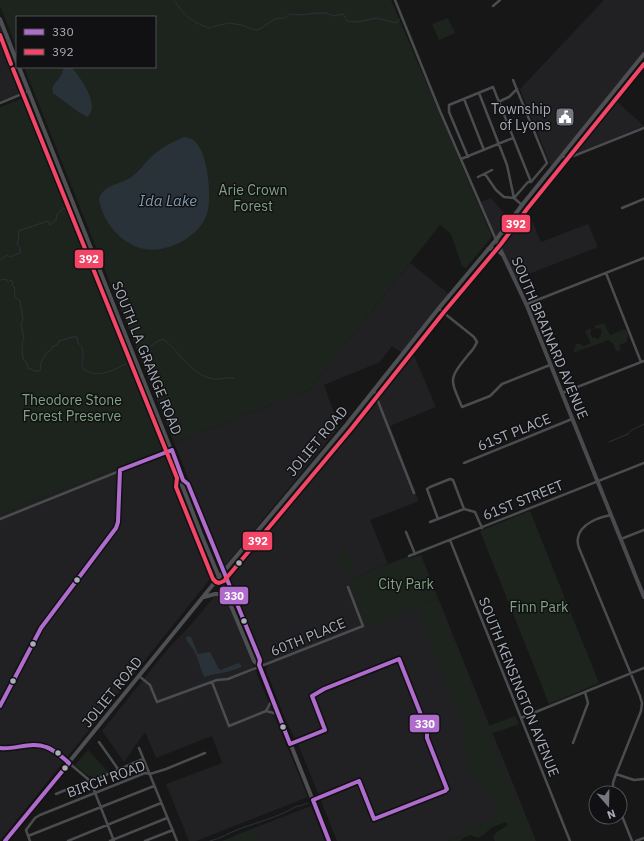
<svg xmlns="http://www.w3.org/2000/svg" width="644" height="841" font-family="'IBM Plex Sans',sans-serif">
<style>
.built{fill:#212123}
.green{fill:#1d241e}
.water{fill:#2a3239}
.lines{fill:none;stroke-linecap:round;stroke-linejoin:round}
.stream{stroke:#2a3239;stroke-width:1}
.street{stroke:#4b4c50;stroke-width:2.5}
.secondary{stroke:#4a4a4e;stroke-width:4}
.primary{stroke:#4d4f52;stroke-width:4}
.bus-1-casing{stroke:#111113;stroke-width:7}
.bus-2-casing{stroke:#111113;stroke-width:7}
.bus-1{stroke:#b06ccc;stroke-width:4}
.bus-2{stroke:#f34667;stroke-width:4}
.bus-dot{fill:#a8adb8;stroke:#111113;stroke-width:1.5}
.labels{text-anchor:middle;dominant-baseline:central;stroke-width:3;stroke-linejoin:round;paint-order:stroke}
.poi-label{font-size:14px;fill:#a8adb8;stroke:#111113;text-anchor:end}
.park-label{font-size:14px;fill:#7fa381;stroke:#111113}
.street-label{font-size:14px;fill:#a8adb8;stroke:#111113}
.water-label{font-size:15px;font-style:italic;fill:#7f9bb3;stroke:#111113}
.line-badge{stroke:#111113;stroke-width:1.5}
.badge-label{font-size:11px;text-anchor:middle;font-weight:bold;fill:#fff}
</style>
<rect width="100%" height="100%" fill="#171717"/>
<path class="built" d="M604,0H644V52L551,166L520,89Z
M0,21L27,91L0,101Z
M614,99L644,126L574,154L572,153V150Z
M491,198L510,220L496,238L481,202Z
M525,204L541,242L588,224L598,247L516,279L497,240Z
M410,263L449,294L402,353L392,346L380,362L324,385L339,427L224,567L174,443L309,390Z
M410,346L436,407L390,426L419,501L370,520L388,564L348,580L368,626L438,598L524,811L448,841H337L299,746L286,721L267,673L266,669L268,666H260L223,574Z
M162,450L170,460L214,574L0,841V515Z
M219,595L223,596L226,600L233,616L308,797L196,841H189L166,784L222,763L212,736L156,758L145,732L124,762L102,731L171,645L190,626L214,597Z
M311,806L325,841H259L254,828Z"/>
<path class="green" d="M0,0H391L491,234V238L466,268L462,266L451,234L440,225L309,390L174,443L24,67H155V17H17V49L0,6Z
M448,18L455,33L439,40L432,24Z
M21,99L27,101L29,104L164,446L162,450L0,515V107Z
M604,323L610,335L625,329L628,334L627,342L619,345L621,350L616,351L614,345L609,340L573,353L576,344H580L584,346L591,343L585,331L591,328V331L590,333L593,338L596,337L597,340L600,337L602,331L600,328L596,329L594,326Z
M530,511L599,683L549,704L480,531Z
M342,550H344L348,553L354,568L353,571L346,574L342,572C338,565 336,555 342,550Z
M421,555L438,598L374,624V626L370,627L368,626L365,623L348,580L409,556L410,558Z
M437,600L486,725L466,733L417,608Z
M515,716L519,724L499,731L489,733L521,812L524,811L536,841H495L493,837L497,832L508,825L506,822L491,828L482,836L478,838L471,835L463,838L460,841H448L466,834L465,831L494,819L497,815L491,798L486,795L480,781C477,778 475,779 472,777C464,772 468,762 465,755L467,754L466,749L463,750L462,745L467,737V734Z
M88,750L109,773C90,781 90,777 75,765Z
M254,828L259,841H222Z"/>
<path class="water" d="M64,67H71C79,75 102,107 87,117L80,113L53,93C51,85 56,83 60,77C62,74 63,70 64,67Z
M184,137C189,138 194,139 197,144C208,156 212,198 207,214C199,237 168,253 145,249C125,246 106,226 101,207C100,204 98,199 100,196C106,185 119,184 128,179C138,174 143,165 150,158C159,149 172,142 184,137Z
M188,636L191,637L198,654L210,652L219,669L221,670L238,663L241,665V667C229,673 217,673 204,677L195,652L187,641L186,638Z"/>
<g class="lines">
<path class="stream" d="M173,0C177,4 180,9 184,13C191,21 200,25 210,28
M396,23L400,19
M212,27L229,23L242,25L252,29L258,30L275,19L285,18L290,14L301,15L316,13H327L333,16L343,14L347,21L357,22L377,18L396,23
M0,260L7,255L10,257L20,253V248L17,244L19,239L18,231L48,221L50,225L56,220L57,214L64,208L66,210
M0,280L6,279L8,282L11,280L13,282L12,285L15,288C13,294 15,299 20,301L23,319L21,324L24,339L22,344L23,359L27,363L28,369H32L34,371H40L41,367L40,364L46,353L51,350L53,346L57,345L59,341L72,337H77L78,343C86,349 82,358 82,367C96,382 117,368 131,361
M139,356L156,342L163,339C179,351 189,372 209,378C217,381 225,377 234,378
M609,442L628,434L630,431L644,424
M210,841C220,839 229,833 239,829C258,822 279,817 297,806H300L308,803"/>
<path class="street" d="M395,0L440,111L496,240
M493,6L500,0
M513,80L547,163L531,182H528L514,198
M479,93L507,165L514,198
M464,99L484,150
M498,102L509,97L517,89
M0,103L29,91
M468,157L449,112V105L493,87L531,182
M561,157H571L644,128
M461,159L513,138
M485,174L496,190L504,197L514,198L522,205
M478,177L492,170
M622,208L644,199
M606,273L641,362
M527,304L644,258
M439,309L474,337L477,342C475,347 472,351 468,355C448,380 450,378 462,407L490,396L502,384L550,365
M374,391L414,493
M562,393L644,361
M464,463L572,419
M611,515C599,517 580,524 578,538C577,541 578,545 579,548L640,696L642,703L641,711L616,774L613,783V793
M0,519L172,450
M438,519L427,489L430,487L450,479L453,480L464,509
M430,522L464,509L475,512L482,528
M406,532L415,554
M621,539L644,530
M450,540L570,841
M409,556L644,463
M139,676L150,685L157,702L217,680L228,679L363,626L348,587
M212,682L229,726L266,711L272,700
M266,711L278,714
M521,718L644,668
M99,742L118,769
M573,743L588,703L585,692
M139,748L177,841
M69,763L89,780L92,785L114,841
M616,774L634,780L644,779
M56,794L89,780H94L143,759
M620,811L632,841
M28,836L154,786
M30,841L26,830L35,818L40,815L145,773L150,774L166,769L205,753
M68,841L161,803
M110,841L167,818
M145,841L173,830
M636,841L644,838"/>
<path class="secondary" d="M496,240L527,306L644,597"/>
<path class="primary" d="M0,19L17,62
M19,67L183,480L188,484L249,632L260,660L259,665
M488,249H496L502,254
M183,480L182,485L201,534L254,661L260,667L329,841
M204,597L215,594H226
M5,841L224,571L347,424L439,308L496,240L522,205L644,54"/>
<defs>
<path id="bus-1" d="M172,450L183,480L188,484L260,660L259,665L290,744
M120,470L172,450
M399,659L427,730V738L447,789
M312,696L324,689L399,659
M312,696L325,730
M0,706L41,628L116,528L118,522L120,470
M290,744L325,730
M0,748C15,750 31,741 46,747C55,750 62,757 69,763
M359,781L374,819
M313,800L359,781
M313,800L329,841
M374,819L445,791L447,789
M5,841L69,763"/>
<path id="bus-2" d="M0,35L11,64
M13,69L177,478L176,487L213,579L216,582L219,583L224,581L352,428L444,312L501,244L527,209L644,64"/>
</defs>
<use href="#bus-1" class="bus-1-casing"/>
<use href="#bus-2" class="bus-2-casing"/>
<use href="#bus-1" class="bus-1"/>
<use href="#bus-2" class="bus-2"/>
</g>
<defs>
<symbol id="civic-square" viewBox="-11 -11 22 22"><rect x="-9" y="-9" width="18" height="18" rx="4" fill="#757880" stroke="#111113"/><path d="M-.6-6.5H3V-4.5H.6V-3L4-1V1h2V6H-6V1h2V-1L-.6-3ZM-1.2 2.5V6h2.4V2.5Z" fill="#fff"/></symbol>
</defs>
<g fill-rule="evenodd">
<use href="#civic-square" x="554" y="106" width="22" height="22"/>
</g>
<g class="bus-dot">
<circle cx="239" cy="563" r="3.5"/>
<circle cx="77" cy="580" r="3.5"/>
<circle cx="244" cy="621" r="3.5"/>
<circle cx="33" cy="644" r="3.5"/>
<circle cx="13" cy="681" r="3.5"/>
<circle cx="283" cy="727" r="3.5"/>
<circle cx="58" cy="753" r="3.5"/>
<circle cx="65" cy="768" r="3.5"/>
</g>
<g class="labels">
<g class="poi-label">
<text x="551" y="109">Township<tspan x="551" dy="16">of Lyons</tspan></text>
</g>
<g class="park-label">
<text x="253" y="190">Arie Crown<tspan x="253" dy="16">Forest</tspan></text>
<text x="72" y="400">Theodore Stone<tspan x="72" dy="16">Forest Preserve</tspan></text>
<text x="406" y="584">City Park</text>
<text x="539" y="607">Finn Park</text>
</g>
<g class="street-label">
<text transform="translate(550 338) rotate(67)">SOUTH BRAINARD AVENUE</text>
<text transform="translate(147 358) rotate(68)">SOUTH LA GRANGE ROAD</text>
<text transform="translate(514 432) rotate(-22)">61ST PLACE</text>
<text transform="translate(317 441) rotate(-50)">JOLIET ROAD</text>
<text transform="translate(523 500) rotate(-22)">61ST STREET</text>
<text transform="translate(308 637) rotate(-22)">60TH PLACE</text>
<text transform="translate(519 687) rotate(68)">SOUTH KENSINGTON AVENUE</text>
<text transform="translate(112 692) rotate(-51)">JOLIET ROAD</text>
<text transform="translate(106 779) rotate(-20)">BIRCH ROAD</text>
</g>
<g class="water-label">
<text x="168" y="200">Ida Lake</text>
</g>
</g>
<g class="line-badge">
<rect x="501" y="214" width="30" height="19" rx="4" fill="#f34667"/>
<rect x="74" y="249" width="30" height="20" rx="4" fill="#f34667"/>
<rect x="242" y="531" width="31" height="20" rx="4" fill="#f34667"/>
<rect x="219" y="586" width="30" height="19" rx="4" fill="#b06ccc"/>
<rect x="409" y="714" width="31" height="19" rx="4" fill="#b06ccc"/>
</g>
<g class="badge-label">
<text x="516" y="228">392</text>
<text x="89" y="263">392</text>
<text x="258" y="545">392</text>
<text x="234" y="600">330</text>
<text x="425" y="728">330</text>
</g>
<rect x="16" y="16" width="140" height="52" fill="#111113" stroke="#4d4f55"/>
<rect x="24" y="29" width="20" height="6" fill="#b06ccc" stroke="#4d4f55"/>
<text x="52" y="36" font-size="12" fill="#a8adb8">330</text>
<rect x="24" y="49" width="20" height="6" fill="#f34667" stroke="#4d4f55"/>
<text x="52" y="56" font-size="12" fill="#a8adb8">392</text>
<g transform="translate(608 805) rotate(160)"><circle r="19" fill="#111113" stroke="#4d4f55"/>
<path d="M0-3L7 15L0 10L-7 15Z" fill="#757880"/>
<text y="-6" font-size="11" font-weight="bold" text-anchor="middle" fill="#a8adb8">N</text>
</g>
</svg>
